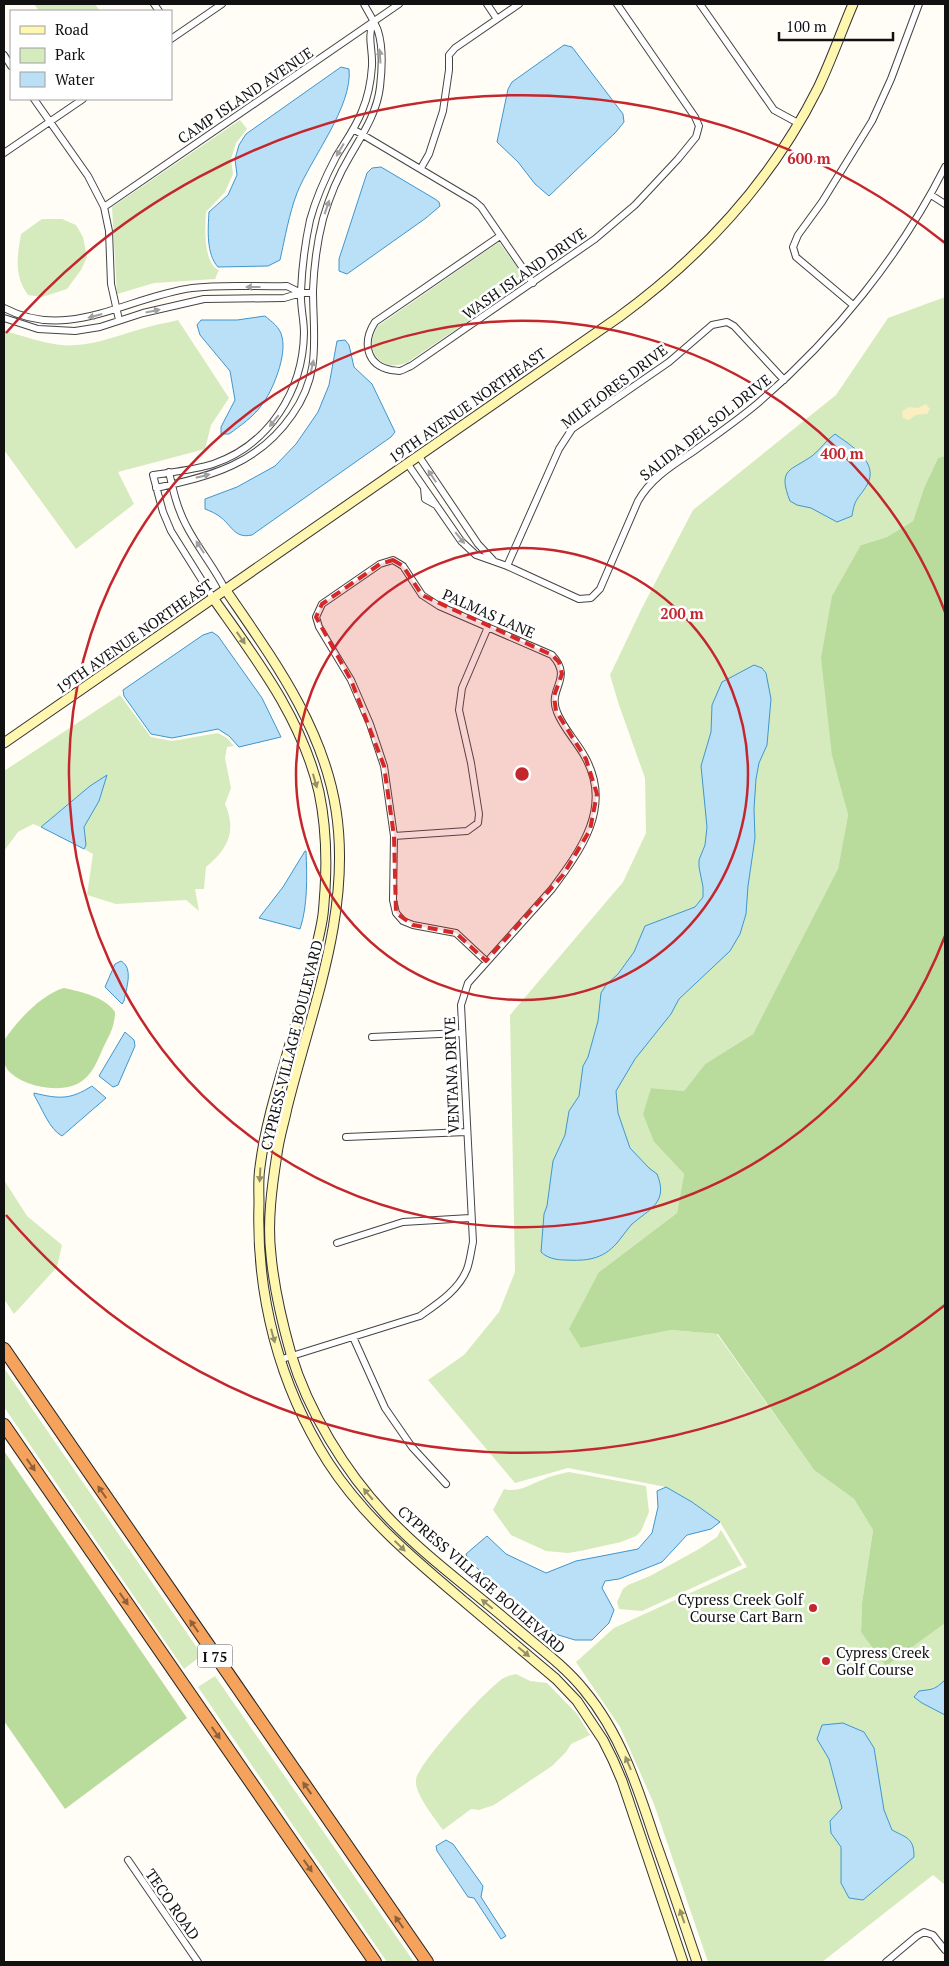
<svg xmlns="http://www.w3.org/2000/svg" width="949" height="1966" font-family="'PT Serif',serif">
<style>
.green{fill:#d5ebbd}
.forest{fill:#b9dc9c}
.sand{fill:#fbeec1}
.water{fill:#b9e0f7;stroke:#3f96cf}
.lines{fill:none;stroke-linecap:round;stroke-linejoin:round}
.street-casing{stroke:#444;stroke-width:8}
.secondary-casing{stroke:#333;stroke-width:11}
.highway-casing{stroke:#222;stroke-width:14}
.street{stroke:#fff;stroke-width:6}
.secondary{stroke:#fff6b0;stroke-width:9}
.highway{stroke:#f5a25d;stroke-width:12}
.oneway{fill:#a0a0a0}
.oneway2{fill:#948f68}
.oneway3{fill:#8e613b}
.marked{fill:#d62828;fill-opacity:0.2;stroke:#d62828;stroke-width:4;stroke-dasharray:10 6;stroke-linejoin:round}
.ring{fill:none;stroke:#c4262e;stroke-width:2.5}
.poi-dot{fill:#c4262e;stroke:#fff;stroke-width:2}
.labels{text-anchor:middle;dominant-baseline:central;stroke-width:5;stroke-linejoin:round;paint-order:stroke}
.shield{fill:#fff;stroke:#585858;stroke-width:1}
.shield-label{font-size:14px;font-weight:bold;fill:#111}
.street-label{font-size:15px;fill:#111;stroke:#fff}
.poi-label{font-size:15px;fill:#111;stroke:#fff;text-anchor:end}
.centre{fill:#c4262e;stroke:#fff;stroke-width:2.5}
.ring-label{font-size:15px;text-anchor:middle;font-weight:bold;fill:#c4262e;stroke:#fff;stroke-width:5;stroke-linejoin:round;paint-order:stroke}
</style>
<rect width="100%" height="100%" fill="#fffdf5"/>
<path class="green" d="M34,4H95L100,11H39Z
M240,120L247,129L236,143L231,159L233,174L225,192L206,212C205,227 203,264 219,270L215,279L154,283L117,294L112,207Z
M42,219H62L76,225L83,237L87,257L81,270L67,289L42,297L28,295C14,276 17,257 21,234Z
M499,242L527,281L408,362C381,374 362,350 378,326Z
M945,297V456L938,458L924,488L913,521L887,537L861,545L832,756L848,815L838,870L753,1034L705,1064L684,1091L651,1088L644,1114L654,1142L684,1174L677,1213L599,1272L581,1348L671,1330L717,1334L814,1470L854,1499L873,1530L862,1603L861,1632L945,1623V1885L933,1875L822,1962H708L654,1804L620,1727L576,1662L614,1628L747,1567L720,1522L692,1502L666,1487L568,1468L515,1483L428,1380L464,1355L499,1312L515,1272L510,1015L623,882L646,833L645,778L619,705L610,675L642,608L693,510L836,395L888,318Z
M178,320L229,398L211,425L205,449L118,472L134,504L76,549L4,450V332L5,331C23,336 43,343 61,345C93,348 122,333 152,326C161,323 169,323 178,320Z
M120,695L151,737L172,741L218,733L227,738L234,746L227,747L225,758L231,788L225,804C237,831 228,849 206,867L204,889H195L199,911L186,900L116,904L87,895L93,854L84,849L86,845L84,827L99,801L106,776L90,786L41,827L33,824L18,832L4,851V771Z
M4,1180L27,1216L62,1245L57,1267L14,1314L4,1299Z
M4,1368L202,1655L184,1669L4,1407Z
M569,1472L646,1486L649,1512L641,1531L636,1536L621,1542L580,1551L568,1553L546,1551L511,1535L493,1510L504,1489C518,1493 529,1485 542,1480C550,1476 560,1474 569,1472Z
M721,1530L742,1565L642,1611L619,1609L617,1602L623,1589L628,1585L650,1576L699,1549L717,1537Z
M516,1674L530,1681L547,1683L577,1714L590,1735L571,1744L566,1752L552,1766L494,1805L479,1810L471,1809L443,1830C435,1819 414,1793 416,1780C418,1763 486,1690 502,1679C506,1676 512,1675 516,1674Z
M215,1676L414,1962H387L198,1687Z"/>
<path class="forest" d="M945,456V1623L886,1666L861,1632L862,1603L873,1530L854,1499L814,1470L718,1334L671,1330L581,1348L569,1329L599,1272L677,1213L684,1174L654,1142L643,1114L651,1088L684,1091L705,1064L753,1034L838,869L848,815L832,756L821,658L832,596L861,545L887,537L913,521L924,488L938,458Z
M64,988C82,992 105,997 115,1012C115,1026 109,1036 103,1048C98,1060 93,1073 82,1081C63,1095 21,1087 7,1069C2,1061 3,1047 5,1039C18,1020 42,994 64,988Z
M4,1451L187,1718L65,1809L4,1721Z"/>
<path class="sand" d="M926,404L930,409L927,414L916,415L909,420L903,418L902,412L908,407L918,408Z"/>
<path class="water" d="M564,45L572,47L623,114L624,122L616,132L549,196L535,184L518,162L497,142L508,89L512,82Z
M341,67L349,69C353,106 311,158 297,193C289,214 285,238 280,260L268,266L218,267C206,254 208,229 209,212L228,195L237,175L235,159L239,145L246,134Z
M381,167L435,199L439,202L440,206L426,218L347,274L339,271V259L367,173L372,168Z
M265,316C272,322 280,327 282,337C287,355 273,391 261,406C253,417 240,426 229,434H221V427L235,400L230,371L200,335L197,325L201,320H237Z
M345,340L349,345L354,367L372,384L395,432L391,437L252,535C234,539 232,525 219,516C215,513 210,511 205,509V499L237,487L275,466L296,444L318,412L329,385L337,341Z
M835,434C850,445 880,462 867,485C858,500 855,497 852,516L837,522L811,508L797,505L790,501C777,468 791,471 812,456C821,449 826,440 835,434Z
M212,632L218,636L262,698L281,737L239,747L229,736L218,729L172,738L151,734L124,696L123,690L203,635Z
M754,665L762,668L766,673L771,699L767,745L759,763L756,779L754,809L755,838L748,886L746,914L740,934L730,951L679,999L671,1014L635,1059L616,1091L618,1113L630,1148L649,1168L657,1174C669,1203 649,1209 631,1225C626,1231 622,1237 617,1243C602,1260 586,1261 565,1260C556,1260 547,1258 541,1252L544,1214L547,1206L553,1161L565,1135L569,1111L579,1096L583,1066L588,1057L598,1021L601,993L606,985L618,974L634,952L645,926L695,907L703,897V887L699,867V860L705,845L707,827L701,766L711,732L712,705L722,682Z
M107,775L99,801L84,827L86,845L84,849L41,827L90,786Z
M305,851H306C307,876 308,905 300,929L259,918L283,887Z
M121,961C134,968 126,989 124,1001L122,1004L105,987L115,964Z
M125,1032L134,1040L135,1046L118,1085L113,1087L99,1076Z
M92,1086L106,1098L62,1136C49,1129 42,1108 34,1095V1093C59,1099 70,1100 92,1086Z
M666,1487L692,1502L720,1522L711,1529L687,1535L662,1562L619,1579L605,1581L602,1588L614,1610L609,1623L592,1640H575L555,1634L515,1602L469,1561L466,1554L487,1536L506,1554L546,1573L576,1561L638,1549L652,1533L658,1507L657,1491Z
M945,1680V1715L922,1703L914,1697L919,1691C934,1689 934,1690 945,1680Z
M843,1723L864,1732L874,1748L884,1810L892,1830C907,1838 914,1838 914,1857L863,1900L849,1898L841,1883V1847L831,1833L830,1821L842,1808L829,1759L817,1739L822,1725Z
M446,1840L453,1844L483,1886L481,1897L506,1936L501,1939L474,1898L468,1897L437,1851L436,1846Z"/>
<g class="lines">
<defs>
<path id="street" d="M154,4L159,11
M487,4L497,19
M700,4L774,110L798,123
M171,39L222,4
M4,55L11,66
M34,99L88,176L104,207L109,231L111,284L119,320
M353,129L474,201L481,207L533,283
M4,153L83,99
M421,168L429,154L443,111L449,70V55L455,48L519,4
M931,195L945,204
M104,207L399,4
M500,236L375,322C362,342 366,365 391,370C394,370 397,371 399,371C403,371 407,367 411,366L595,239L635,205L678,159L696,137L699,126L695,117L617,4
M853,305L796,257L793,247L798,235L822,202L872,121L891,79L919,4
M4,308C69,342 127,297 192,288C223,284 256,287 287,286L301,293
M4,318L38,329L75,331L100,327L143,313L204,299L284,298L301,293H313
M418,455L478,544L493,560
M407,463L461,541L476,555L507,566L579,599L591,598L600,589L638,501C651,478 673,465 694,451C716,435 738,420 758,403C834,338 900,256 945,167
M169,472C173,490 177,508 186,525C197,547 214,567 225,589
M156,488C212,476 258,464 292,415C322,373 313,337 313,290C314,267 317,242 323,219C329,198 338,176 350,156C362,135 377,113 380,87C382,70 383,47 378,31C375,22 368,12 364,4
M424,488L425,499L436,505
M507,566L559,449L572,429L669,362L712,325L727,322L734,326L784,380
M213,598L171,531L163,512L153,475C172,472 194,470 213,464C269,445 303,391 304,333C304,319 300,305 301,291C302,268 305,243 310,220C316,198 326,176 336,157C345,142 356,127 362,111C368,97 371,81 372,66C373,49 367,39 373,22
M394,836L467,831L478,823L479,814L471,763L459,710L462,688L488,627
M372,1037L462,1033
M346,1137L466,1132
M337,1243L403,1222L470,1218
M353,1337L385,1408L412,1447L446,1484
M279,1360L420,1316C437,1304 459,1290 467,1269C470,1261 471,1251 473,1242L461,1005L468,983L552,889C581,850 613,807 585,757C577,742 563,728 557,712C547,688 574,679 552,655L439,606L422,595L403,566L393,560L380,564L322,604L316,617L319,627L351,680L370,724L384,766L394,836L393,900L396,913L403,921L413,925L456,933L486,961
M128,1860L198,1962
M886,1962L917,1936L924,1932L933,1935L945,1950"/>
<path id="secondary" d="M225,589C272,658 323,726 336,810C352,913 311,1010 287,1108C284,1123 279,1138 277,1154C272,1186 267,1222 271,1255C274,1288 282,1322 291,1354C308,1411 345,1471 385,1514C421,1553 469,1588 509,1622C534,1644 563,1664 584,1690C620,1733 637,1785 654,1837C669,1879 683,1920 697,1962
M213,598C256,659 302,718 319,792C326,825 327,857 325,890C324,901 324,911 322,921C316,955 304,989 296,1023C283,1070 266,1118 260,1167C258,1179 259,1192 259,1204C256,1295 279,1385 328,1462C364,1518 416,1561 466,1603C496,1628 526,1654 556,1679L577,1701L603,1740L613,1760L622,1781L683,1962
M4,743L619,317C701,257 772,180 818,88C831,61 841,32 853,4"/>
<path id="highway" d="M4,1349L427,1962
M4,1425L375,1962"/>
</defs>
<use href="#street" class="street-casing"/>
<use href="#secondary" class="secondary-casing"/>
<use href="#highway" class="highway-casing"/>
<use href="#street" class="street"/>
<use href="#secondary" class="secondary"/>
<use href="#highway" class="highway"/>
</g>
<defs><path id="oneway-solid" d="M-6-.8H1V-3.2L6.5 0L1 3.2V.8H-6Z" transform="scale(1.25)"/></defs>
<g class="oneway">
<use href="#oneway-solid" transform="translate(380 56) rotate(-94)"/>
<use href="#oneway-solid" transform="translate(340 150) rotate(121)"/>
<use href="#oneway-solid" transform="translate(327 207) rotate(-71)"/>
<use href="#oneway-solid" transform="translate(253 287) rotate(180)"/>
<use href="#oneway-solid" transform="translate(153 311) rotate(-12)"/>
<use href="#oneway-solid" transform="translate(95 316) rotate(165)"/>
<use href="#oneway-solid" transform="translate(312 367) rotate(-77)"/>
<use href="#oneway-solid" transform="translate(274 421) rotate(129)"/>
<use href="#oneway-solid" transform="translate(203 476) rotate(-14)"/>
<use href="#oneway-solid" transform="translate(432 476) rotate(-124)"/>
<use href="#oneway-solid" transform="translate(460 538) rotate(51)"/>
<use href="#oneway-solid" transform="translate(200 547) rotate(-123)"/>
</g>
<g class="oneway2">
<use href="#oneway-solid" transform="translate(241 638) rotate(55)"/>
<use href="#oneway-solid" transform="translate(315 781) rotate(74)"/>
<use href="#oneway-solid" transform="translate(260 1175) rotate(93)"/>
<use href="#oneway-solid" transform="translate(273 1336) rotate(75)"/>
<use href="#oneway-solid" transform="translate(368 1494) rotate(-130)"/>
<use href="#oneway-solid" transform="translate(400 1546) rotate(44)"/>
<use href="#oneway-solid" transform="translate(487 1604) rotate(-140)"/>
<use href="#oneway-solid" transform="translate(524 1652) rotate(40)"/>
<use href="#oneway-solid" transform="translate(628 1763) rotate(-113)"/>
<use href="#oneway-solid" transform="translate(682 1916) rotate(-109)"/>
</g>
<g class="oneway3">
<use href="#oneway-solid" transform="translate(31 1465) rotate(55)"/>
<use href="#oneway-solid" transform="translate(102 1492) rotate(-125)"/>
<use href="#oneway-solid" transform="translate(124 1599) rotate(55)"/>
<use href="#oneway-solid" transform="translate(194 1626) rotate(-125)"/>
<use href="#oneway-solid" transform="translate(216 1733) rotate(55)"/>
<use href="#oneway-solid" transform="translate(307 1788) rotate(-125)"/>
<use href="#oneway-solid" transform="translate(308 1866) rotate(55)"/>
<use href="#oneway-solid" transform="translate(399 1922) rotate(-125)"/>
</g>
<path class="marked" d="M393,560L403,566L422,595L552,655L559,662L562,674L554,696L556,711L586,759L597,794L590,830L563,875L486,961L456,933L413,925L396,913L394,836L384,766L351,680L316,617L322,604L380,564Z"/>
<g class="ring">
<circle cx="522" cy="774" r="226"/>
<path d="M945 936A453 453 0 1 1 945 612"/>
<path d="M945 1305A679 679 0 0 1 6 1215M6 333A679 679 0 0 1 945 243"/>
</g>
<g class="poi-dot">
<circle cx="813" cy="1608" r="5"/>
<circle cx="826" cy="1661" r="5"/>
</g>
<g class="labels">
<rect class="shield" x="197.5" y="1644.5" width="35" height="23" rx="4"/>
<g class="shield-label">
<text x="215" y="1656">I 75</text>
</g>
<g class="street-label">
<text transform="translate(245 95) rotate(-34)">CAMP ISLAND AVENUE</text>
<text transform="translate(524 273) rotate(-35)">WASH ISLAND DRIVE</text>
<text transform="translate(614 386) rotate(-37)">MILFLORES DRIVE</text>
<text transform="translate(467 405) rotate(-35)">19TH AVENUE NORTHEAST</text>
<text transform="translate(705 427) rotate(-38)">SALIDA DEL SOL DRIVE</text>
<text transform="translate(489 613) rotate(24)">PALMAS LANE</text>
<text transform="translate(134 636) rotate(-35)">19TH AVENUE NORTHEAST</text>
<text transform="translate(291 1045) rotate(-76)">CYPRESS VILLAGE BOULEVARD</text>
<text transform="translate(451 1075) rotate(-92)">VENTANA DRIVE</text>
<text transform="translate(482 1579) rotate(41)">CYPRESS VILLAGE BOULEVARD</text>
<text transform="translate(173 1904) rotate(55)">TECO ROAD</text>
</g>
<g class="poi-label">
<text x="803" y="1599">Cypress Creek Golf<tspan x="803" dy="17">Course Cart Barn</tspan></text>
<text x="836" y="1652" text-anchor="start">Cypress Creek<tspan x="836" dy="17">Golf Course</tspan></text>
</g>
</g>
<circle cx="522" cy="774" r="8" class="centre"/>
<g class="ring-label">
<text x="809" y="164">600 m</text>
<text x="842" y="459">400 m</text>
<text x="682" y="619">200 m</text>
</g>
<rect width="949" height="1966" fill="none" stroke="#111111" stroke-width="10"/>
<rect x="10" y="10" width="162" height="90" fill="#ffffff" stroke="#a0a0a0"/>
<rect x="20" y="26" width="25" height="8" fill="#fff6b0" stroke="#a0a0a0"/>
<text x="55" y="35" font-size="15" fill="#111111">Road</text>
<rect x="20" y="48" width="25" height="15" fill="#d5ebbd" stroke="#a0a0a0"/>
<text x="55" y="60" font-size="15" fill="#111111">Park</text>
<rect x="20" y="72" width="25" height="15" fill="#b9e0f7" stroke="#a0a0a0"/>
<text x="55" y="85" font-size="15" fill="#111111">Water</text>
<path d="M779 32v8h114v-8" fill="none" stroke="#111111" stroke-width="2.5"/>
<text x="786" y="32" font-size="15" fill="#111111" stroke="#ffffff" stroke-width="4" paint-order="stroke">100 m</text>
</svg>
